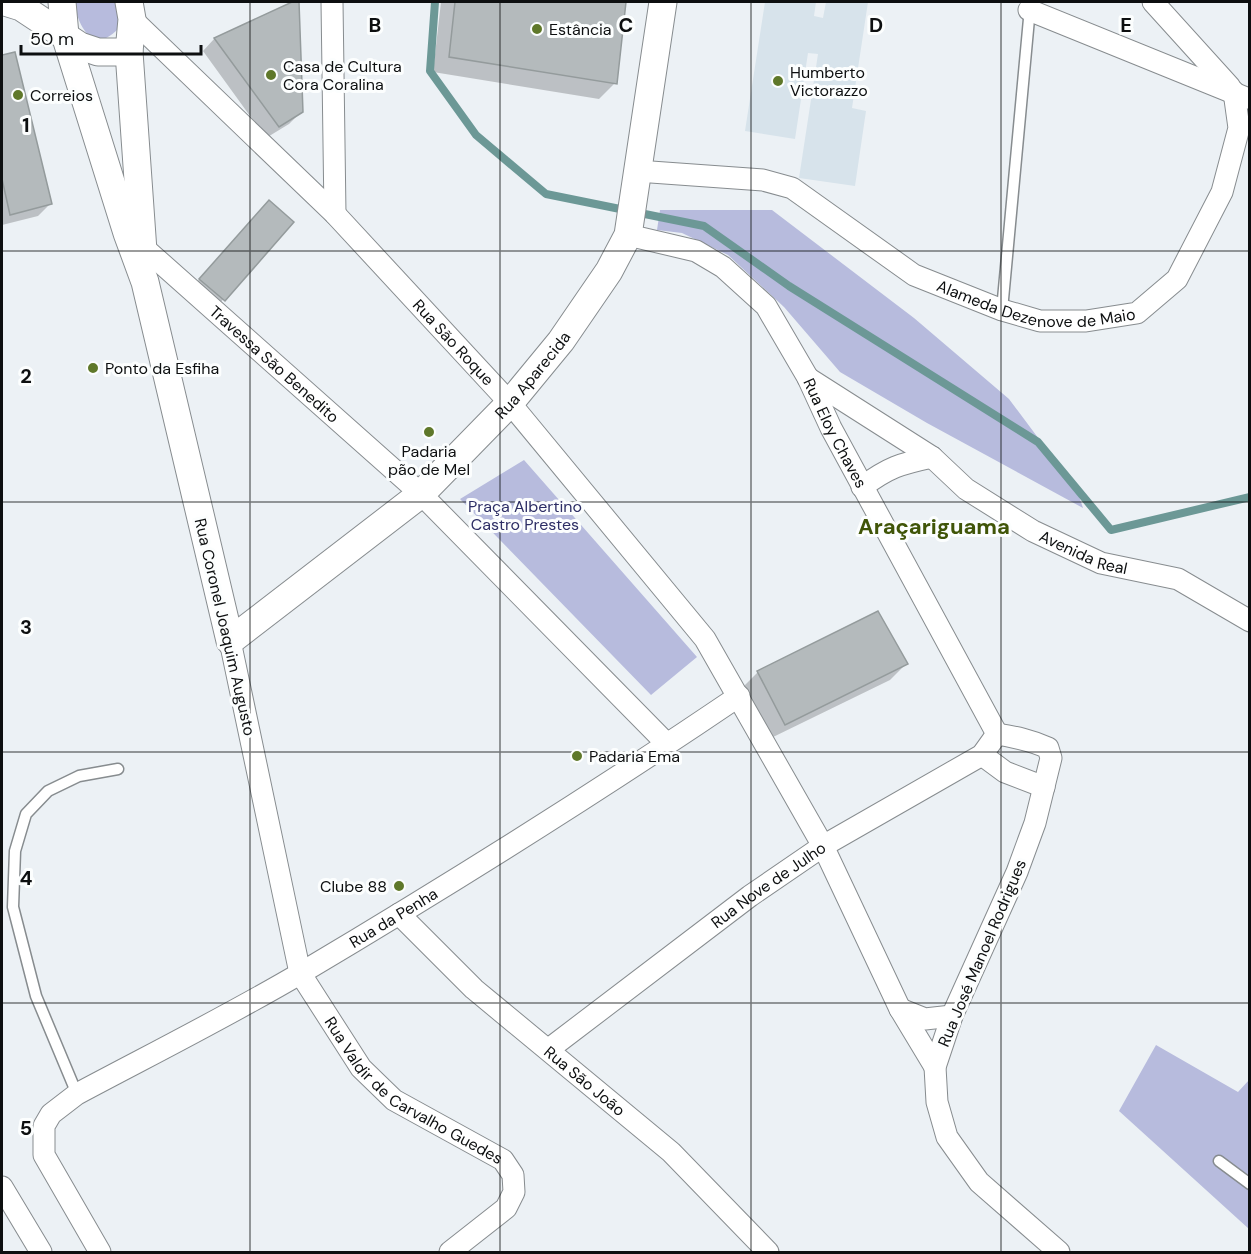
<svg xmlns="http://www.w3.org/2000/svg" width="1251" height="1254" font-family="'DM Sans',sans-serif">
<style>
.built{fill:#d7e3eb}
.green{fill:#b7bbdd}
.shadow{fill:#0003}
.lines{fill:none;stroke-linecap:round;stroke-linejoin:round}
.stream{stroke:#6c9896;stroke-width:8}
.building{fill:#b4babc;stroke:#949b9c;stroke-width:1.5}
.service-casing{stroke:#878c8f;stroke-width:13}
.minor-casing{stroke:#878c8f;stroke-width:23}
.tertiary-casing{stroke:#878c8f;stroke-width:29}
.service{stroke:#fff;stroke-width:10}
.minor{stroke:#fff;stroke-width:21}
.tertiary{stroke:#fff;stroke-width:27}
.grid{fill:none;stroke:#0d0f10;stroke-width:1.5;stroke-opacity:0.55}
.poi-dot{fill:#5f782a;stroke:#fcfefe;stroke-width:2}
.labels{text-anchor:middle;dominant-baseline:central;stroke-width:6;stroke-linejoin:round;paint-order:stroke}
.poi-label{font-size:16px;fill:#0d0f10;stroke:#fcfefe;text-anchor:start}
.street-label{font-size:16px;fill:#0d0f10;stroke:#fcfefe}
.park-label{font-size:16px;fill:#2d2e65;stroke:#fcfefe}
.district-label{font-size:22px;font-weight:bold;fill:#405508;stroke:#fcfefe}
.grid-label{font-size:20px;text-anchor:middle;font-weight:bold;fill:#0d0f10;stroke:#fcfefe;stroke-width:6;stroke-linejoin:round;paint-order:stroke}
</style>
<rect width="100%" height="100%" fill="#ecf1f5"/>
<path class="built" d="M765,2H816L814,16L823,18L826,2H868L852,108L866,111L855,186L799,178L818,54L808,53L795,139L745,131Z"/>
<path class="green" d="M74,2H122L118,29C92,56 78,25 74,2Z
M660,210H772L914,318L1009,399L1077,490L1083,508L927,423L840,372L784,307L728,255L682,233L657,230Z
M524,460L697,657L651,695L460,499Z
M1156,1045L1238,1092L1249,1080V1229L1119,1111Z"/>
<path class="shadow" d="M295,2H298L301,112L289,124L266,138L203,51L214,39Z
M441,2H625L615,83L599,99L433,72Z
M14,54L50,204L38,216L2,225V57Z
M257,214L292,222L212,312L188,292Z
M906,664L890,680L769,739L742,688L758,672Z"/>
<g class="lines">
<path class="stream" d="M435,2L430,71L476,135L546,194L704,226L789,286L1038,442L1111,530L1250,497"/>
</g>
<path class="building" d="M292,2H299L303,112L279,127L214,38Z
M455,2H626L617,84L449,57Z
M15,52L52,204L10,215L2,179V55Z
M269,200L294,222L225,301L199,279Z
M878,611L908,664L785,725L757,671Z"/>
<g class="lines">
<defs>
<path id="service" d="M1002,310L1030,8
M77,1094L36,996L13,907L15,851L26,814L48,791L79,776L118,769
M1219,1161L1250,1184"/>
<g id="minor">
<path d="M332,2L335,214"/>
<path d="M1153,2L1230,87"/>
<path d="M1029,10L1246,98"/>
<path id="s1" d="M132,19L335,214L510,403L705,639L823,846L900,1009L935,1067"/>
<path id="s2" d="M637,171L763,180L792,188L914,275L1002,310L1040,321H1086L1137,313L1177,279L1222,192L1239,128L1234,92"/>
<path id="s3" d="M628,235L696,251L723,267L766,306L808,378L831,428L997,734"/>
<path id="s4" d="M134,239L421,494L667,744"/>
<path id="s5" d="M808,378L932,457L966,489L1033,531L1101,563L1178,579L1250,621"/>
<path d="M862,487C889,467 900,464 932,457"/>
<path id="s6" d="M230,641L300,973L361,1068L394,1100L503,1160L513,1175L514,1192L506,1208L450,1252"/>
<path d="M997,734C1015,737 1031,740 1048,748L1051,758L1035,823L1017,872L952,1016L935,1067L937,1102L947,1137L979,1182L1059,1252"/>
<path d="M982,755L1005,772L1044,787"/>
<path id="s7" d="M399,914L474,989L671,1152L768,1252"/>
<path d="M900,1009L925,1019L952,1016"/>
<path id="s8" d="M549,1049L750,896L823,846L982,755L997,734"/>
<path d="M2,1187L41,1252"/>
<path id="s9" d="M100,1252L44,1155V1126L51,1114L77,1094C152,1054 228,1016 301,973C449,885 596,793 739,696"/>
</g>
<g id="tertiary">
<path d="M5,2L21,7L80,46L98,52H129"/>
<path id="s10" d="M62,2L65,35L127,233L145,282L230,641L421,494L510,403L561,341L609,271L628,235L663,2"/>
<path d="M129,2L132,19L129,52L143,251"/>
</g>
</defs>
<use href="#service" class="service-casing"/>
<use href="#minor" class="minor-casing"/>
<use href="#tertiary" class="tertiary-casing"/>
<use href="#service" class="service"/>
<use href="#minor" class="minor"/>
<use href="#tertiary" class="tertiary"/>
</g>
<path class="grid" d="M250,2V1252M500,2V1252M751,2V1252M1001,2V1252M2,251H1250M2,502H1250M2,752H1250M2,1003H1250"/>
<g class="poi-dot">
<circle cx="537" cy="29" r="6"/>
<circle cx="271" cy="75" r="6"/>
<circle cx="778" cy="81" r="6"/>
<circle cx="18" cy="95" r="6"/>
<circle cx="93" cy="368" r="6"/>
<circle cx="429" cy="432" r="6"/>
<circle cx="577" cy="756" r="6"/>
<circle cx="399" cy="886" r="6"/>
</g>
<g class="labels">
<g class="poi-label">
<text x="549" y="29">Estância</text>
<text x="283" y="66">Casa de Cultura<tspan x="283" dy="18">Cora Coralina</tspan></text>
<text x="790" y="72">Humberto<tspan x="790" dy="18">Victorazzo</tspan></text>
<text x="30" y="95">Correios</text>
<text x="105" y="368">Ponto da Esfiha</text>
<text x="429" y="451" text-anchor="middle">Padaria<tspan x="429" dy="18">pão de Mel</tspan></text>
<text x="589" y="756">Padaria Ema</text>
<text x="387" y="886" text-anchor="end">Clube 88</text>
</g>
<g class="street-label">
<text stroke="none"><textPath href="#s2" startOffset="434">Alameda Dezenove de Maio</textPath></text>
<text stroke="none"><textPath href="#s1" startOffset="456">Rua São Roque</textPath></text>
<text stroke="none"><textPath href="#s4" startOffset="188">Travessa São Benedito</textPath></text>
<text stroke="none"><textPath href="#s10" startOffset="1066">Rua Aparecida</textPath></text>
<text stroke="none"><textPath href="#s3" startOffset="304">Rua Eloy Chaves</textPath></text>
<text stroke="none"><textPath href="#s5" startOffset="328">Avenida Real</textPath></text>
<text transform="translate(225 627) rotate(77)">Rua Coronel Joaquim Augusto</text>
<text stroke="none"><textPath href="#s8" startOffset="274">Rua Nove de Julho</textPath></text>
<text stroke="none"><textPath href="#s9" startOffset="550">Rua da Penha</textPath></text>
<text transform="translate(982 953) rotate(-67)">Rua José Manoel Rodrigues</text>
<text stroke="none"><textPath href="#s7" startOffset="250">Rua São João</textPath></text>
<text stroke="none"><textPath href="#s6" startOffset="507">Rua Valdir de Carvalho Guedes</textPath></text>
</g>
<g class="park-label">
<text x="525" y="506">Praça Albertino<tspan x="525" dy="18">Castro Prestes</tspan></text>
</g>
<g class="district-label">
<text x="934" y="526">Araçariguama</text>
</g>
</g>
<g class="grid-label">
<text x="375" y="32">B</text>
<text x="626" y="32">C</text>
<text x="876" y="32">D</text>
<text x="1126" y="32">E</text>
<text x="26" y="132">1</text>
<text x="26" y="383">2</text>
<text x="26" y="634">3</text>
<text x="26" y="885">4</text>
<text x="26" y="1135">5</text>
</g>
<rect width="1251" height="1254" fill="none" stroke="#0d0f10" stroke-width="6"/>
<path d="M21 45v9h180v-9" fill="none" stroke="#0d0f10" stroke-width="3"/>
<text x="30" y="45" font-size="18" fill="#0d0f10" stroke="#fcfefe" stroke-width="4.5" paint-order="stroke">50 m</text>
</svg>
